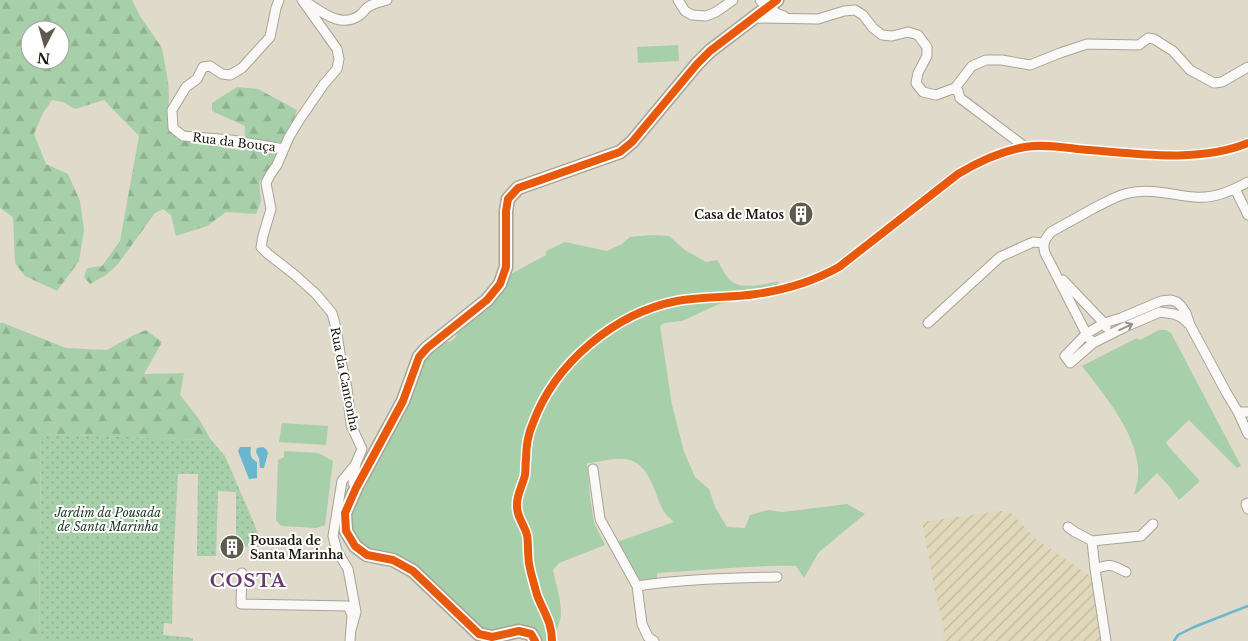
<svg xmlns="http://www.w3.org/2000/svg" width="1248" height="641" font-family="'Libre Baskerville',serif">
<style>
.industrial{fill:url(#industrial-furrows)}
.grass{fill:#a7cfa9}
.forest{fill:url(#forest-firs);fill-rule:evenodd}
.park{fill:url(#park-dots)}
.water{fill:#69b7cf}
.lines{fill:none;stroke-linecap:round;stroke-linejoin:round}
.stream{stroke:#69b7cf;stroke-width:2.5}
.street-casing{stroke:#a7a396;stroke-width:11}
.secondary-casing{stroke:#a7a396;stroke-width:15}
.street{stroke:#faf9f7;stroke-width:9}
.secondary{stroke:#faf9f7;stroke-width:12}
.cycleway-casing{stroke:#fff;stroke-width:11}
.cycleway{stroke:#e8590c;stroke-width:8}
.oneway{stroke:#95928c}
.labels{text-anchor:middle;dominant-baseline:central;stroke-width:4;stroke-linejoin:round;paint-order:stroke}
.street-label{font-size:12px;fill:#19150a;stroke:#fff}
.poi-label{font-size:12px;font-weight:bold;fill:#19150a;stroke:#fff;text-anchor:end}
.park-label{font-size:12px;font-style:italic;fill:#153720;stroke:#fff}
.district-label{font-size:18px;font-weight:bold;letter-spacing:1px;fill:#693a6d;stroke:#fff}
</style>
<defs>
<pattern id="industrial-furrows" width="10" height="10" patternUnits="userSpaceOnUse" patternTransform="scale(1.25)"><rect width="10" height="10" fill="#e1d8bb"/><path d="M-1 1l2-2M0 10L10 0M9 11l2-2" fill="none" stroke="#c0b89f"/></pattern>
<pattern id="forest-firs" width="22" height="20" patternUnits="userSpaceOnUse" patternTransform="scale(1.25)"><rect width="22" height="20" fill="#a7cfa9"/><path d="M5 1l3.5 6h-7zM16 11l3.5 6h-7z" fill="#8fb190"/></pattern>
<pattern id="park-dots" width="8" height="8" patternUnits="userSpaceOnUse" patternTransform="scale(1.25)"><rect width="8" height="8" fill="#a7cfa9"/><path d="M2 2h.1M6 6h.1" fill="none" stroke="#8fb190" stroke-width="1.8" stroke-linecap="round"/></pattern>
</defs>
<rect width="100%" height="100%" fill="#dfdac9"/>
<path class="industrial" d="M999,511H1009L1037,540L1093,578L1103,641H943L944,628L936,597L922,522Z"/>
<path class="grass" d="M678,45L679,61L638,63L637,47Z
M652,235L669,236L685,250L706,262L717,260C722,268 726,278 734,283C745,289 767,284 778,281L779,289L747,298L719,304L682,321L664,323L660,326L672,405L684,452L695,477L709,489L715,507L727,527L745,528L750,515L768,510L782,512L847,504L865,514L819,552L804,578L796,566C750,565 703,570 657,573V579L639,581L617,542L674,522C670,518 666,515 663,510C654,493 651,467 630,460C617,456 600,462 587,463L590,497L594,523L605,545L559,563L553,570C556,585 561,598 561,614C561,622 555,631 554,641H540L482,629L455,605L373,552L353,538L348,519L424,358L443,342H450L456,337L458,331C474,316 504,296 509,275L546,255V251L565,242L607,251L622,244L630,237Z
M1159,330H1166L1171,333L1241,466L1237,468L1189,420L1166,442L1168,446L1200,481L1179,500L1169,486L1157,473L1136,494H1134C1137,486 1139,476 1138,467C1134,429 1104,395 1082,366L1137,338L1140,340Z
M282,423L328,426L326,445L279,442Z
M284,451L318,453L333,461L325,525L316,528L281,526L276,520L278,460L284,457Z"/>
<path class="forest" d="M0,0H132L140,16L162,48L168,81L169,97L168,115L169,130L177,139L244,151L245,126L212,111V103L237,87L258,89L297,110L279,162L259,182L261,201L256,214L226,212L207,226L176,236L171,215L163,209L155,213L118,264L106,275L90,284L84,277L87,268L102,266L120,241L139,136L104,100L75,109L63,102L52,100L43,113L34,134L46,164L68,174L80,201L84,230L79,261L57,291L25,276L15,263L13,217L0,208ZM30,30H60V60H30Z
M0,323H3L66,348L107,350L132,336L146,330L162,342L144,374L184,373L180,395L199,419L211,440L41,434L39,641H0Z"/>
<path class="park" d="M41,434L211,440L225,456L264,547L236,546V492L218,491L216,556H197L198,474H178L173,567L172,624L164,623L163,635L193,638V641H39Z"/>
<path class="water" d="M240,447H251C250,455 250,458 257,462V478L249,479L238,451Z
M263,447L266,449L268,453L264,468H260L259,458L256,452L257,448Z"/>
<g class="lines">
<path class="stream" d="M1174,641L1178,635L1194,627L1248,606"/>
<defs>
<path id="street" d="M279,0L276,8L270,37L242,68L230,75L222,74L210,66L203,67L197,79L186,87L172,110L173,128L183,136L231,140L284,149
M302,0L337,49L339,59L337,69L324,84L300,119L289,137L277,165L270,175L266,183L271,209L263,236L261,247L268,254L295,275L316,294L332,313L336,328L342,366L347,388L351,425L362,449L356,463L353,483L356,488
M678,0L685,11L692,15L706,16L716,12L733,0
M760,0C767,8 774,13 784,16
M306,2C322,12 341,29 360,15C363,13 365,9 368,7C374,3 380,2 387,0
M755,18L818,19L844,11L855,10L863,15L873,28L882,35L892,36L908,32L918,35L927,47V56L918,73L916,83L923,92L936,95L955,88
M955,88L972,66L986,60H1002L1030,65L1060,53L1087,44L1139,45L1148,38L1154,39L1173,51L1190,70L1214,83L1222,82L1248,67
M955,88L958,91L960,98L1025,147
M1235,189L1248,215
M1063,280L1104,323L1106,327
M928,323L1000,257L1033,242L1044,243
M1190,325L1181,317L1174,314L1160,312L1125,327L1093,343L1088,337L1045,253C1042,244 1045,239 1051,232C1065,224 1080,216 1094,208C1105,203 1117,195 1129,193C1151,188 1172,195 1194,197C1214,199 1231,191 1248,182
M1093,343L1070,363L1065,356L1086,334L1104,323L1121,318L1161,301L1171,300L1177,302L1181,306L1186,313L1190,325L1226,392L1238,412L1248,434
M1238,412H1248
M593,469L600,519L637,586L642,624L648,637L654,641
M1248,503L1246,504L1248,509
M1068,527L1075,532L1092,541L1095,569
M1092,541L1141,536L1153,524
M242,573L241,604L348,606L352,615L350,641
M637,586C683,579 730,578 777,577
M351,630L356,612L348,569L337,551L333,536L342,481L355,465
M1106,641L1095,569C1111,563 1112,565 1126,572"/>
<path id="secondary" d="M535,641L531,634L519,631L492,637L479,634L413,571L393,560L367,555L355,546L346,531L345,513L356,488L403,401L419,357L427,348L487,300L500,284L506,267V211L508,199L518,188L620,152L632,142L697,64L710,51L777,0"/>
</defs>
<use href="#street" class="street-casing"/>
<use href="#secondary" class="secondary-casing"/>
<use href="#street" class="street"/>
<use href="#secondary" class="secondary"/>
<defs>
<path id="cycleway" d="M535,641L531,634L519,631L492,637L479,634L413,571L393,560L367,555L355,546L346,531L345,513L356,488L403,401L419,357L427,348L487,300L500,284L506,267V211L508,199L518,188L620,152L632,142L697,64L710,51L777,0
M552,641C552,622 543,611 537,595C535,588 533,580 531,573C529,566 528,558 528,551C528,546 528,540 527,535C524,524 516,516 517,504C517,494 523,484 525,475C526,470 525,465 526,460C526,447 528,434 533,423C555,363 615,313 677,301C703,296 730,298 756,294C785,290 814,281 839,267L958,174C978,162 1002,151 1025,147C1042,144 1061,147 1078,149C1131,153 1198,164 1248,143"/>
</defs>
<use href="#cycleway" class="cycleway-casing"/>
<use href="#cycleway" class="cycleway"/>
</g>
<defs><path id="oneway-shaft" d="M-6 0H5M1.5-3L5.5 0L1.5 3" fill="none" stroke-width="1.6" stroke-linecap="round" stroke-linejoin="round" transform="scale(1.25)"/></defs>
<use class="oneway" href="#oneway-shaft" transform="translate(1126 327) rotate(-25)"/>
<defs>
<symbol id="building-disc" viewBox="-11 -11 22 22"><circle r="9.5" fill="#5e5a4d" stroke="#fff"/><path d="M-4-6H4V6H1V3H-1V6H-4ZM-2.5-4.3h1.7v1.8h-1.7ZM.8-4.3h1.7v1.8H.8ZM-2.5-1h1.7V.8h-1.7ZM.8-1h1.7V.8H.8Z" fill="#fff"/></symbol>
</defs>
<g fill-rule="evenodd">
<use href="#building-disc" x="787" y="200" width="28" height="28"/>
<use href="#building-disc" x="218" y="533" width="28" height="28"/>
</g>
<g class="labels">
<g class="street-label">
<text transform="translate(234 142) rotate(7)">Rua da Bouça</text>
<text transform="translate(345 379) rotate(79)">Rua da Cantonha</text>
</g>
<g class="poi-label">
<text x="784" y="214">Casa de Matos</text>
<text x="250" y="540" text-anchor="start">Pousada de<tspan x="250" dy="14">Santa Marinha</tspan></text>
</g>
<g class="park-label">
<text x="108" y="512">Jardim da Pousada<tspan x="108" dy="14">de Santa Marinha</tspan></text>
</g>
<g class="district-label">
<text x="248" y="581">COSTA</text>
</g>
</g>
<g transform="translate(45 45) rotate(186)"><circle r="24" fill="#ffffff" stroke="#a3a19d"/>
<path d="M0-4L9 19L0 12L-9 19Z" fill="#5e5a4d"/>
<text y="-8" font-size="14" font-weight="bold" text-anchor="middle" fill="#19150a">N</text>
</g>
</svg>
